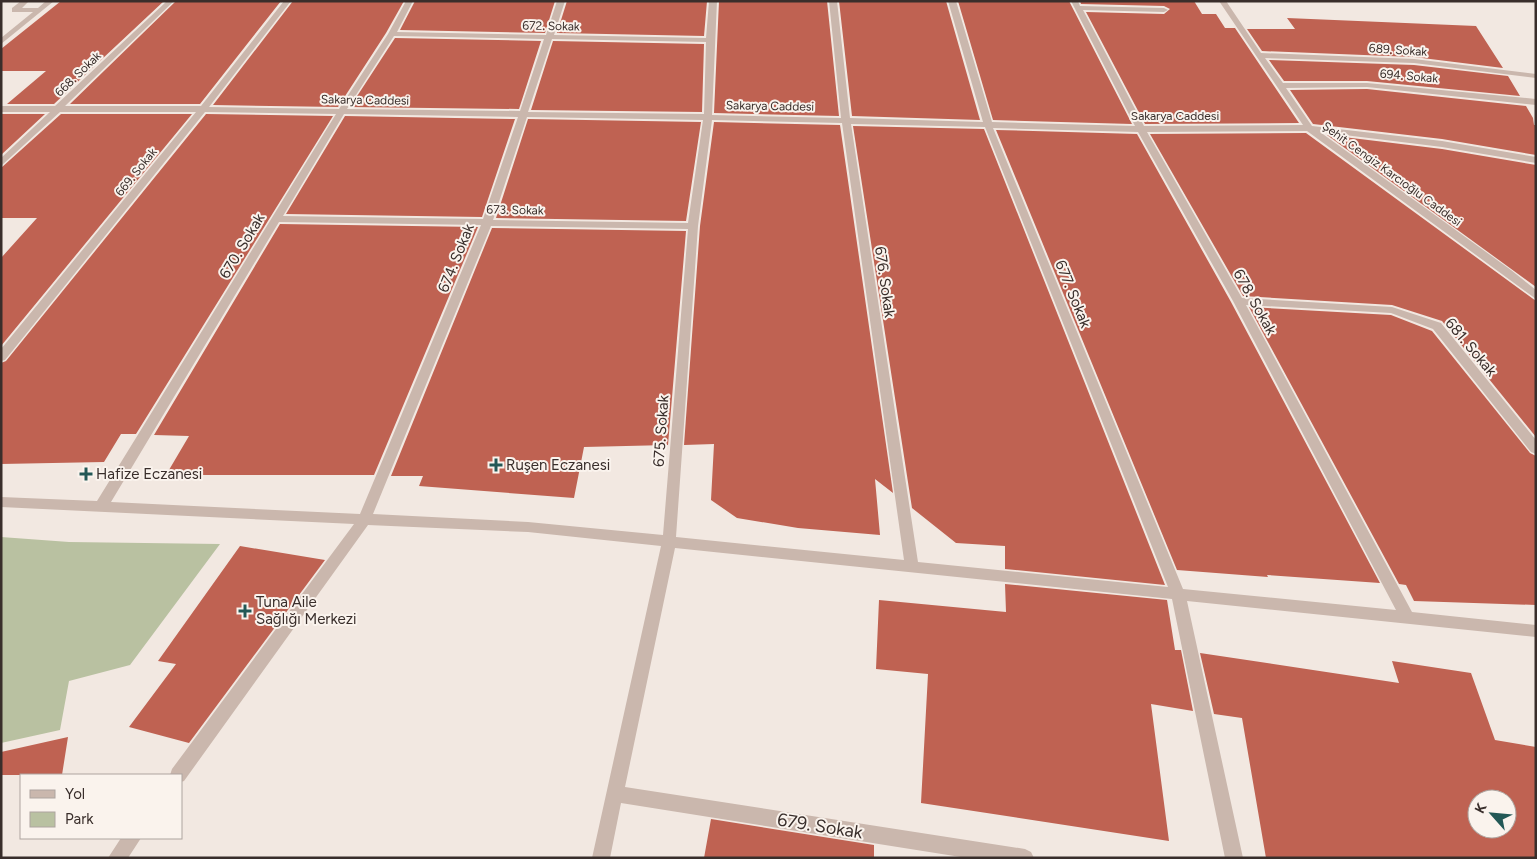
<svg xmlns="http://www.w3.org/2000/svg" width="1537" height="859" font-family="Figtree,sans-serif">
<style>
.green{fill:#b9c1a1}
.building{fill:#bf6252;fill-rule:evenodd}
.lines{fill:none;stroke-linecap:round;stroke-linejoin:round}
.minor{fill:#cab7ad;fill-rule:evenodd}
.poi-dot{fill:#235856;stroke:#faf3ed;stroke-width:2}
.labels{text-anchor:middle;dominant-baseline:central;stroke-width:4;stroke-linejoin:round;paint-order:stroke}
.far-street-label{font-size:12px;fill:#392e2b;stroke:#faf3ed}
.street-label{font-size:15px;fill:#392e2b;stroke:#faf3ed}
.poi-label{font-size:15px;fill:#392e2b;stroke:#faf3ed;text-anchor:start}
.near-street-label{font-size:18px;fill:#392e2b;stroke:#faf3ed}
</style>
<rect width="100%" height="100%" fill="#f2e8e1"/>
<path class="green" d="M1,537L69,542L220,544L130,665L69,681L60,730L1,743Z"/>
<path class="building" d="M61,1H164L54,104H7L46,71H1V49Z
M176,1H281L200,104H70Z
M293,1H404L386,33L338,107L213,105Z
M415,1H555L545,33L400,30Z
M567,1H707L704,36L557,33Z
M719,1H827L839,116L714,113Z
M839,1H946L980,120L852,116Z
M958,1H1069L1132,124L993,120Z
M1080,1H1194L1202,14H1216L1225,28H1235L1299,123L1145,124L1086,12L1164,14L1170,9L1164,6L1081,4Z
M1287,18L1476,26L1503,68L1414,57L1262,51L1247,29H1295Z
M395,38L541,41L519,109L350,107Z
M553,41L704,44L702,112L531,110Z
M1269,60L1414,65L1508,76L1520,96L1367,81H1284Z
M1367,89L1526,106L1533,118L1534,125H1536V155L1442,139L1313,124L1290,90Z
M1,114H45L1,155Z
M61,114H192L1,346V258L37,218H1V168Z
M206,114L333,116L136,434H121L104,462L1,464V363L6,361Z
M345,116L515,119L482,217L286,214Z
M528,119L701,122L686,221L496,218Z
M714,122L840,125L893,493L875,479L880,535L798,528L737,518L711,500L714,444L684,445L700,226Z
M853,126L984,129L1165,585L1005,569V546L956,543L912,508Z
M996,130L1137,134L1231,302L1380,583L1267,575L1268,577L1177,570Z
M1306,133L1536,301V437L1442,321L1392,305L1243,296L1150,134Z
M1327,135L1442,149L1536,165V287Z
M280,224L478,227L374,475H166L189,436L154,435Z
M492,228L686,231L668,445L584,447L574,498L419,486L423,476H391Z
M1249,307L1391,315L1432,331L1530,453L1536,456V605L1414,601L1406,585L1399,584Z
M240,546L325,560L189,743L129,727L176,664L158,661Z
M1005,584L1167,600L1175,650H1181L1193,711L1151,704L1169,841L921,803L928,674L876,669L879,600L1006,612Z
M1200,653L1399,683L1392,661L1471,673L1495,740L1536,747V858H1266L1242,718L1214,714ZM1477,799H1507V829H1477Z
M68,737L62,775H1V752Z
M711,819L874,845V858H704Z"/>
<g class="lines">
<path class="minor" d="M21,1H29L22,8H38L46,1H54L1,44V38L33,12H12V8Z
M167,1H174L65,106H201L284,1H291L209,107L339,109L388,34L406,1H413L397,32L546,35L557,1H565L554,35L706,38L709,1H717L712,115L841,118L829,1H837L850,118L983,122L948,1H956L992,122L1135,126L1071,1H1078L1080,6L1164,8L1168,10L1164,12L1083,10L1144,126L1303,125L1219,1H1226L1261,53L1414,59L1536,74V78L1414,63L1265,58L1283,83H1367L1536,99V105L1367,87L1286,88L1312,126L1442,141L1536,157V163L1442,147L1320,132L1511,270L1536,290V299L1307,131L1147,132L1242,298L1392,307L1441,323L1536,440V454L1531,452L1433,329L1391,313L1246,305L1412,612L1536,625V637L1187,601L1243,858H1225L1172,599L675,548L625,787L1025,849L1031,852L1034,858H967L621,803L610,858H592L661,546L528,532L368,525L184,781L181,782V775H170L172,769L354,524L1,507V497L97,501L336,114L205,112L5,360L1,361V349L196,112H60L1,166V158L50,112H1V106H55ZM394,36L544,39L520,111L347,109ZM552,39L706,42L704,114L528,112ZM344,114L518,117L483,219L283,216ZM527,117L703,120L688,223L493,220ZM712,120L842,123L904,560L676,537L698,226ZM851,124L985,127L1168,587L918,562ZM993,128L1138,132L1233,301L1396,610L1183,589ZM279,222L481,225L360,514L111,502ZM491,226L688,229L663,535L528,522L373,514Z
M121,838H141L128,858H108Z"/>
</g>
<g class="poi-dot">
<path d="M493.5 457.5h5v5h5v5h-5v5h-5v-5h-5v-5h5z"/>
<path d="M83.5 466.5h5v5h5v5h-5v5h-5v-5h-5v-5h5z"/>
<path d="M242.5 603.5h5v5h5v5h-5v5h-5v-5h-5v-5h5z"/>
</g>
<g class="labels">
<g class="far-street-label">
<text transform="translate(551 26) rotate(1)">672. Sokak</text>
<text transform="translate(1398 50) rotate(4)">689. Sokak</text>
<text transform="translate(78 74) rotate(-44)">668. Sokak</text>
<text transform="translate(1409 76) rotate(5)">694. Sokak</text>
<text transform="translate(365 100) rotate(1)">Sakarya Caddesi</text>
<text transform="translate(770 106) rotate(1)">Sakarya Caddesi</text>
<text x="1175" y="116">Sakarya Caddesi</text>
<text transform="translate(136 172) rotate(-51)">669. Sokak</text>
<text transform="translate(1392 174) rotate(36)">Şehit Cengiz Karcıoğlu Caddesi</text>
<text transform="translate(515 210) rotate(1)">673. Sokak</text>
</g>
<g class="street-label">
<text transform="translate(242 246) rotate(-59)">670. Sokak</text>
<text transform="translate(456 258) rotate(-68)">674. Sokak</text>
<text transform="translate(885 282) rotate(82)">676. Sokak</text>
<text transform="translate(1073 294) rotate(68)">677. Sokak</text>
<text transform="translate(1255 302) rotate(61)">678. Sokak</text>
<text transform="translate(1471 347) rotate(50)">681. Sokak</text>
<text transform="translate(661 431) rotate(-86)">675. Sokak</text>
</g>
<g class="poi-label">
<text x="506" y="465">Ruşen Eczanesi</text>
<text x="96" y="474">Hafize Eczanesi</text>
<text x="256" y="602">Tuna Aile<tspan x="256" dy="17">Sağlığı Merkezi</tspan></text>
</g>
<g class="near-street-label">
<text transform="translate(820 826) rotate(9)">679. Sokak</text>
</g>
</g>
<rect width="1537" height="859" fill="none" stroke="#392e2b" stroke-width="5"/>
<rect x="20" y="774" width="162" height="65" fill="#faf3ed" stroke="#ada49f"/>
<rect x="30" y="790" width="25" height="8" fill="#cab7ad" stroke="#ada49f"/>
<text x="65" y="799" font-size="15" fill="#392e2b">Yol</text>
<rect x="30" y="812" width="25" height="15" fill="#b9c1a1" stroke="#ada49f"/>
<text x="65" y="824" font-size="15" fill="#392e2b">Park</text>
<g transform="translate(1492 814) rotate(297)"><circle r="24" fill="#faf3ed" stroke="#ada49f"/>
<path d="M0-4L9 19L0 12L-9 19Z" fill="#235856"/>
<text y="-8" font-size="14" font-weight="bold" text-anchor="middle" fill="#392e2b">K</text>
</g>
</svg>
